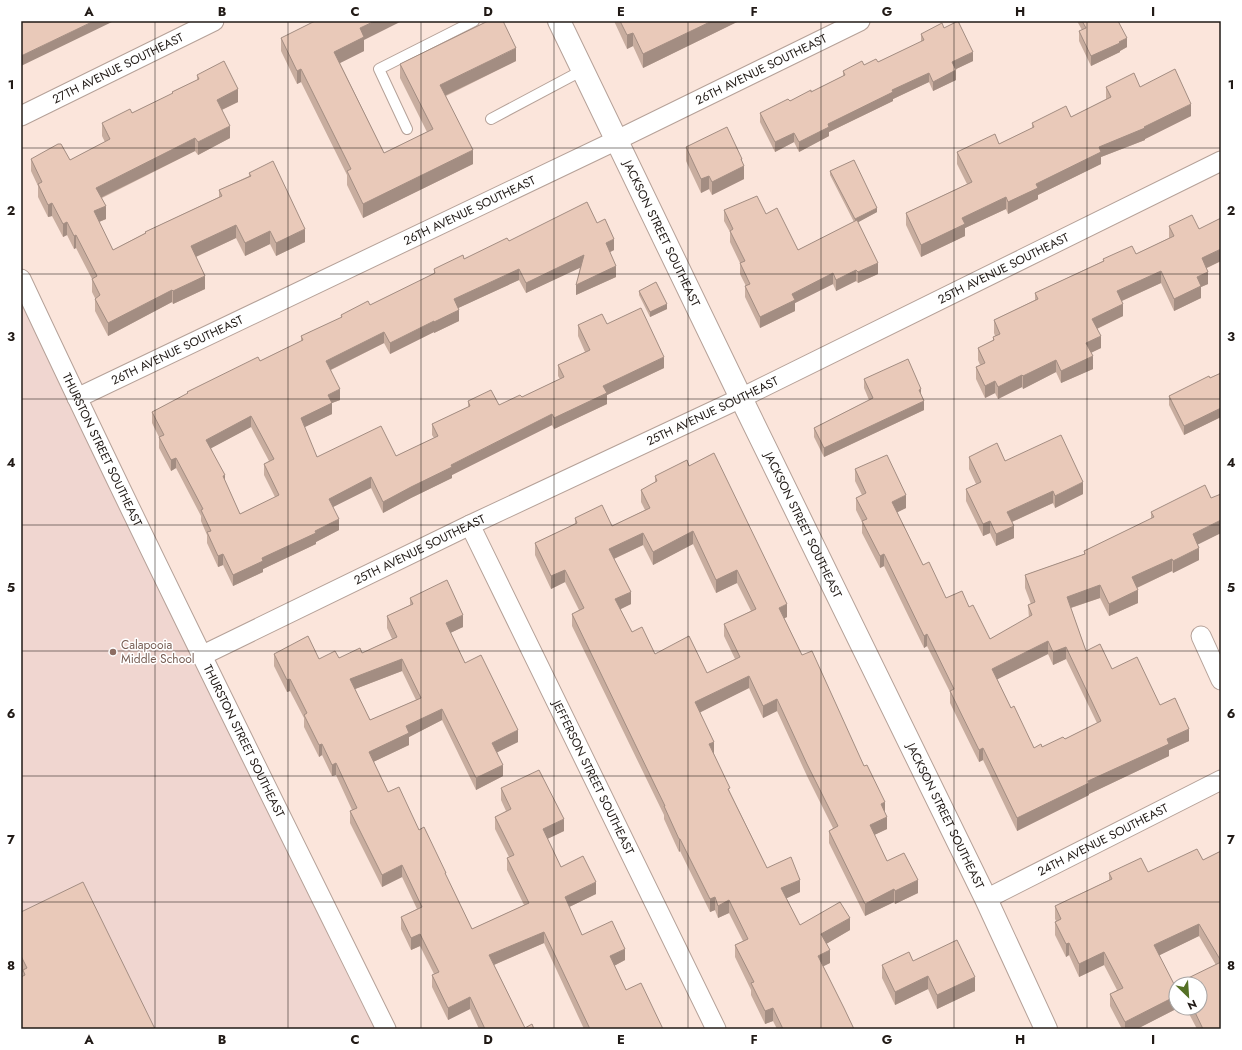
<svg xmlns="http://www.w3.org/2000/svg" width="1242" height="1050" font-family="Jost,sans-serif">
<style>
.education{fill:#f0d6d0}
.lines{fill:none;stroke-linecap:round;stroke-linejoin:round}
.lane-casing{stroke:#b5a198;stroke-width:12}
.street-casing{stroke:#b5a198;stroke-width:21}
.secondary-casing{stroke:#b5a198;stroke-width:24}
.lane{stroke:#fff;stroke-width:10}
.street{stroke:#fff;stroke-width:19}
.secondary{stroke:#fff;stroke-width:22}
.wall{fill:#c8ad9f;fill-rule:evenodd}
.shaded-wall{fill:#a38d82}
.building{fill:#e9c9b9;stroke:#a38d82;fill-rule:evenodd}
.grid{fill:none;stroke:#211a16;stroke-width:1;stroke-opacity:0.55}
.education-dot{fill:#8d6e63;stroke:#fff;stroke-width:1.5}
.labels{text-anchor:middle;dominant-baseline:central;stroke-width:3;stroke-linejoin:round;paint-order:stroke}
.street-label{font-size:12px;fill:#211a16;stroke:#fff}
.education-label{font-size:12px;fill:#785e54;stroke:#fff;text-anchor:start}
.neatline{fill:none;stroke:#211a16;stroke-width:1.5}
.grid-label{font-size:13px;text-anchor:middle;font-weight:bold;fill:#211a16}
</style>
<rect width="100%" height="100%" fill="#fbe5db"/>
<path class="education" d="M21,275L388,1029H21Z"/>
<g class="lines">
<defs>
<path id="lane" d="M491,119L583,70
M407,129L379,69L474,21"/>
<g id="street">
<path id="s1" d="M21,116L214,21"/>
<path id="s2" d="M21,279C139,531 263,780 386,1029"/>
<path id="s3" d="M77,398L617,140L860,21"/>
<path id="s4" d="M470,525L716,1029"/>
<path d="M1201,636L1221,680"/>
<path id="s5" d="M201,656L470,525L741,398L1221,161"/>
<path id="s6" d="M986,899L1221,780"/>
</g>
<g id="secondary">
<path id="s7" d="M559,21L741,398L986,899L1046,1029"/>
</g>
</defs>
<use href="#lane" class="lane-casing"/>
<use href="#street" class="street-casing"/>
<use href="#secondary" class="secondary-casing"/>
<use href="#lane" class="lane"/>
<use href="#street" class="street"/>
<use href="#secondary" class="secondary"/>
</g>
<path class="wall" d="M614,21H737V22L643,68L633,46L627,49Z
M1077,21H1118L1127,47L1120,51V52L1091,66L1079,41V31L1082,30Z
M944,28L973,61L956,69V80L933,91L929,82L893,99V101L829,132V136L799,152L794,142L775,152L760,122V113L811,92L843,76V71L864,65L878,62L921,42V34Z
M281,38L364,40V51L340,63L384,153L427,132L400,78V64L516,61L446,96L473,164L363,218L347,185V175L301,82L297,84L281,51Z
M197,75L238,102L222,110L230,138L198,155L195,151L102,198L106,219L99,222L113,250L145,233V232L219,197V190L249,176V173L305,242L276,256L270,244L245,256L236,238L196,257L205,289L173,304L172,302L108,336L95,311V298L92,292V279L76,248L74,249L67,235L63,237L52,216L48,217L38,197V186L31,171V159L70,160L105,142L102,136V123L132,113L172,94V92L197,80Z
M1106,87H1140L1191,116L1145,139V140L1101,157V164L1038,195V199L1008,214L1006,209L965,228V236L921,257L906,225V213L967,184L957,164V152L999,144L1032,128V123L1071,117L1106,99Z
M686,147L742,163L744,179L712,195L709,189L701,193L686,161Z
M830,171L877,212L858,222L878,274L858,283L856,281L836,291L833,284L795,303V311L760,328L745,297V286H746L740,274V263L730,242V232L724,221V210L766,214L798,250L854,222L830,175Z
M597,223L614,250L610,252L616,277L576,295L580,267L526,293L519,280L458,308L459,321L434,333V332L390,354L384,343L331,370L340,400L332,403V414L304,427L317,457L396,456L434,438L432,435V424L468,407V401L499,405L522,397L560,379L558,376V365L585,352L578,336V325L607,324L664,368L607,395V404L554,429L552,425L452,475V478L411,498L383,513L371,488L333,507L339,530L316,542V544L263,569V572L233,586L223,565L218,567L207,543V535L201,521V516L176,468L171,471L159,448V437L152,423V412L187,394V392L260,361L301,341V336L341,318V315L370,305L434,274V269L464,259L509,241ZM251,427L269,461L264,464V475L275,497L240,514L225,481L211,448Z
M1169,226L1199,229L1221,261L1207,268L1208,284L1201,287V298L1174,311L1161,283L1122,301L1123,316L1097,329L1101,348L1091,353L1093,369L1061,383L1056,372L1023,389L1022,387L998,399L995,393L985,398L976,379V367L980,365L978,360V348L993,340V337L995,336L994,333V320L1035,300V293L1103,261V259L1136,254L1169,238Z
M639,291L667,309L650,317L639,295Z
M1221,373V417L1184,435L1169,405V396Z
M864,379L921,395L924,410L824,457L814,437V428L869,400L864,388Z
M969,457L1005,461L1083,494L1055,508L1053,503L1012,522L1014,538L996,546L990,533L983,536L966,501V489L976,484L969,469Z
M689,466L787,617L784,618L802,655L885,814L887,829L874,835L887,861L918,893L895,904L894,902L865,916L829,843V831L833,828L807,776L777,711L763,718L749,688L700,712L714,754L730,792L767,868L800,892L786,898L800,925L850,930L826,944L830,963L823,966L854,1029H777L773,1021L765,1024L751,995V990L735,957V945L743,941L729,913L718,918L715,910L710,912L680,851L679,852L664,819V815L572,626V614L579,610L565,582L551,589L535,555V543L575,524V518L612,526L645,510L641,502V490L655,483V476ZM693,544L716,593L737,583L751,611L724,624V636L735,659L707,673L655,654L632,632L620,609L631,604L614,559L643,545L653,565Z
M855,469L906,508L897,512L923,565L946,598L969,607L990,639L1029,618L1028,605L1031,604L1025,588V575L1084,554V551L1151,519V512L1221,533L1197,544L1199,560L1173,573L1172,571L1137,588L1138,603L1109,616L1100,598L1071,608L1086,651L1160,705L1189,741L1169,750V756L1089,794V795L1017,831L983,760L979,762L950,703V692L927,646L924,648L884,566L880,568L862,533V522L856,510V498L862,495L855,481ZM1048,654L1053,665L1066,659L1097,723L1065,739L1042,747L1034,748L1011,708L997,679Z
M410,598L463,627L450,633L465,663L518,742L497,752L503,776L476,790L442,720L409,737V745L373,762L388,792L419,830L446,876L472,929L524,905L507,870V858L509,857L495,829V817L506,811L501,800V788L564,831L547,839L561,867L596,894L569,907L582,935L625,960L614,966L626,990L663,1029H584L544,943L494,965L525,1028L534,1029H479L470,1009L448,1020L432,987V975L434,974L420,946L411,950L401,929V917L417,909L402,877L382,887L350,823V811L352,810L336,775L332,776L322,755L319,757L304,727V718L290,691L287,692L274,666V654L319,659L339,658L362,653L392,639L387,628V616L410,605ZM402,671L416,700L370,720L355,689Z
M1221,851V1029H1197L1186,1008H1200V984H1180V982L1216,965L1199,936L1159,955L1178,1008L1137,1029H1122L1110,1006V994L1117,990L1104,965L1079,977L1069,955L1066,957L1055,935V922L1056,921L1055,919V906L1109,880V873L1148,872L1203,860Z
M21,912L155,1029L23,976V973L21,969Z
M913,961L975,991L937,1009L928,989L895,1005L882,978V965Z"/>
<path class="shaded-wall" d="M94,21H114L21,66V56Z
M375,21H402L364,40V51L334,66V52L360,28Z
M712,21H737V22L643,68V54Z
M633,33V46L627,49V35Z
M1127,38V47L1120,51V52L1091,66V56Z
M516,48V61L440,98V85Z
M973,52V61L952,71V62Z
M301,69V82L297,84V71Z
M956,70V80L933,91V82Z
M929,73V82L893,99V101L829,132V136L799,152V142L828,124L892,90Z
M238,89V102L217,112V100Z
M1191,104V116L1145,139V140L1101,157V164L1038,195V199L1008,214V202L1036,184L1099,147L1144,127Z
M230,126V138L198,155V142Z
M794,133V142L775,152V142Z
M195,138V151L96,200V188Z
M473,150V164L363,218V204Z
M741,159H742V166H744V179L712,195V182Z
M709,176V189L701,193V179Z
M1006,197V209L965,228V236L921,257V245L962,218Z
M52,203V216L48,217V205Z
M106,206V219L94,224V211Z
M877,208V212L855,224V219Z
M67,222V235L63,237V224Z
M236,225V238L191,259V246Z
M305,229V242L276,256V243Z
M270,231V244L245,256V243Z
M76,235V248L74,249V236Z
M614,239V250L606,254V243Z
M1221,249V261L1202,270V258Z
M584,255V266L526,293V283Z
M878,263V274L858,283V272Z
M616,266V277L576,295V285Z
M519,269V280L454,310V299Z
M856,270V281L836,291V280Z
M1161,271V283L1117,303V291Z
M1208,272V284L1201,287V298L1174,311V299L1197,277Z
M833,273V284L795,303V311L760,328V317L792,294Z
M205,276V289L173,304V291Z
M172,290V302L108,336V323Z
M667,304V309L650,317V312Z
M1123,304V316L1092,331V319Z
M459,310V321L434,333V322Z
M434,321V332L390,354V343Z
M384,332V343L326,372V361Z
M1101,336V348L1086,355V343Z
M1093,356V369L1061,383V371Z
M664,357V368L607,395V404L554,429V418L603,386Z
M1056,360V372L1023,389V376Z
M1022,375V387L998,399V387Z
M995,381V393L985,398V386Z
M340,389V400L332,403V414L301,429V418L328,395Z
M921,389V398L919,390Z
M924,401V410L824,457V448Z
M1221,408V417L1184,435V426Z
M552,414V425L452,475V478L411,498L383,513V502L451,465Z
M251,416V427L206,451V440Z
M176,458V468L171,471V460Z
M225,475V486L223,476Z
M371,477V488L329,509V499Z
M1083,482V494L1055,508V496Z
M1053,491V503L1007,524V512Z
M906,495V508L892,515V502Z
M339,519V530L316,542V544L263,569V572L233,586V575L262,558Z
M1221,520V533L1193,547V534Z
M990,521V533L983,536V524Z
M1014,526V538L996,546V534Z
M693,531V544L653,565V552Z
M643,533V545L609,561V549Z
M1199,548V560L1173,573V561Z
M223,554V565L218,567V556Z
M884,554V566L880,568V556Z
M1172,559V571L1132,590V577Z
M565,570V582L551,589V576Z
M737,570V583L716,593V580Z
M1100,585V598L1067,609V597Z
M1138,590V603L1109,616V604Z
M631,592V604L615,612V599Z
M787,604V617L779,621V608Z
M463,615V627L446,635V623Z
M927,634V646L924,648V636Z
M1048,641V654L992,682V669Z
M1066,647V659L1053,665V652Z
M402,659V671L350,691V679Z
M749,676V688L695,715V702Z
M290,679V691L287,692V680Z
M777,699V711L763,718V706Z
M442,709V720L409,737V745L369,764V752L406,726Z
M1189,729V741L1169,750V756L1089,794V795L1017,831V818L1088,781L1167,739Z
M518,730V742L492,755V743Z
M714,742V755L709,744Z
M322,744V755L319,757V745Z
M983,748V760L979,762V750Z
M336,763V775L332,776V765Z
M503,765V776L476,790V778Z
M885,802V814L881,804Z
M887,817V829L870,837V825Z
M564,819V831L543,841V829Z
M679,839H680V851L679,852Z
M402,865V877L382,887V875Z
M800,880V892L781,901V888Z
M918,880V893L895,904V891Z
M596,882V894L565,909V897Z
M894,889V902L865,916V904Z
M715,897V910L710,912V899Z
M729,900V913L718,918V906Z
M850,918V930L821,947V934Z
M1199,924V936L1154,958V945Z
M544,932V943L489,967V955Z
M420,934V946L411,950V938Z
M1069,943V955L1066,957V944Z
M625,949V960L610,968V956Z
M830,950V963L818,969V956Z
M1104,952V965L1079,977V964Z
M928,976V989L895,1005V992Z
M975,977V991L937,1009V995Z
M1176,996V1008H1178L1137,1029H1125V1022Z
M470,997V1009L448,1020V1008Z
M773,1008V1021L765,1024V1011Z"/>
<path class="building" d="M21,21H94L21,56Z
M315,21H375L360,28L364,37L334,52L384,153L433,129L400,64L488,21H503L516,48L440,85L473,150L363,204L347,171L351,169L301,69L297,71L281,38Z
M620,21H712L643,54L633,33L627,35Z
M958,21L973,52L952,62L956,70L933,82L929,73L892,90L893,92L828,124L829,127L799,142L794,133L775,142L760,113L788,99L790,101L811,90V92L845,75L843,71L862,61L864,65L876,59L878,62L924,40L921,34L942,23L944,28Z
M1082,21H1118L1127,38L1119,42L1120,43L1091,56L1079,31L1086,28Z
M224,61L238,89L217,100L230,126L198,142L195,138L96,188L106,206L94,211L113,250L146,233L145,232L222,196L219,190L251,176L249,173L273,161L305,229L276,243L270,231L245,243L236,225L191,246L205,276L173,291L172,290L108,323L95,299L100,295L92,279L97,276L76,235L74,236L67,222L63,224L52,203L48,205L38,184L42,182L31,159L58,144H61L70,160L110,139L102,123L130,109L132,113L173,93L172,92L199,79L197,75Z
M1175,69L1191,104L1144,127L1145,128L1099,147L1101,152L1036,184L1038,188L1008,202L1006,197L962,218L965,224L921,245L906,213L972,182L957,152L995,134L999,144L1034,127L1032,123L1066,106L1071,117L1111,97L1106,87L1134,73L1140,87Z
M727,127L742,159H741L744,166L712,182L709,176L701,179L686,147Z
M854,160L877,208L855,219L830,171Z
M757,196L766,214L777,208L798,250L857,220L878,263L858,272L856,270L836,280L833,273L792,294L795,300L760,317L745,286L750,284L740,263L745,261L730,231L733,229L724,210Z
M587,202L597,223L605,219L614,239L606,243L616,266L576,285L584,255L526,283L519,269L454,299L459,310L434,322V321L390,343L384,332L326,361L340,389L328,395L332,403L301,418L317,457L381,426L396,456L438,436L432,424L470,406L468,401L491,390L499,405L520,395L522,397L564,377L558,365L590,350L578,325L602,314L607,324L641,308L664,357L603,386L607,393L554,418L552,414L451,465L452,467L411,487L383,502L371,477L329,499L339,519L315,531L316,533L262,558L263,561L233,575L223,554L218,556L207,532L211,531L201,510L203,509L176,458L171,460L159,437L164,435L152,412L188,393L187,392L258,357L260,361L303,340L301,336L342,317L341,315L368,301L370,305L435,273L434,269L463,255L464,259L507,238L509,241ZM251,416L274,459L264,464L279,495L240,514L223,476L225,475L206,440Z
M1192,215L1199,229L1221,218V249L1202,258L1208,272L1197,277L1201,286L1174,299L1161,271L1117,291L1123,304L1092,319L1101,336L1086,343L1093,356L1061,371L1056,360L1023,376L1022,375L998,387L995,381L985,386L976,367L985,363L978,348L994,340L993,337L1000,334L994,320L1038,299L1035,293L1104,261L1103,259L1132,246L1136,254L1174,236L1169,226Z
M656,282L667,304L650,312L639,291Z
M908,359L921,389L919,390L924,401L824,448L814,428L873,398L864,379Z
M1221,373V408L1184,426L1169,396L1209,376L1210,378Z
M1061,435L1083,482L1055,496L1053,491L1007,512L1014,526L996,534L990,521L983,524L966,489L981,482L969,457L997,443L1005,461Z
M714,453L787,604L779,608L802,655L812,651L864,766L867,765L885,802L881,804L887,817L870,825L887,861L904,853L918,880L895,891L894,889L865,904L829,831L838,826L807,764L777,699L763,706L749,676L695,702L714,742L709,744L730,788L728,789L767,868L791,857L800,880L781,888L800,925L840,902L850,918L821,934L830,950L818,956L844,1008L854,1029H783L773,1008L765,1011L751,983L754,982L735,945L748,939L729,900L718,906L715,897L710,899L680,839H679L664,806H665L572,614L584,608L565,570L551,576L535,543L577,523L575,518L602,505L612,526L650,508L641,490L657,481L655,476L687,460L689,466ZM693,531L716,580L737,570L756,609L724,624L740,657L707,673L689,636L655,654L642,627L632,632L615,599L631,592L609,549L643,533L653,552Z
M887,455L906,495L892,502L923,565L929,562L946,598L962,591L969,607L973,605L990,639L1032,615L1028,605L1035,602L1025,575L1085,554L1084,551L1154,517L1151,512L1205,485L1211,498L1221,494V520L1193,534L1199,548L1173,561L1172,559L1132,577L1138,590L1109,604L1100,585L1067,597L1086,651L1100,644L1112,669L1137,657L1160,705L1175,698L1189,729L1167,739L1169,744L1088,781L1089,783L1017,818L983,748L979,750L950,691L954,689L927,634L924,636L884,554L880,556L862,521L867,519L856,498L866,493L855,469ZM1048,641L1053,652L1066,647L1101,721L1065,739L1063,737L1042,747L1041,744L1034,748L1014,706L1011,708L992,669Z
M447,580L463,615L446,623L465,663L481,655L518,730L492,743L503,765L476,778L442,709L406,726L409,733L369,752L388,792L399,787L419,830L424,827L446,873H445L472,929L529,903L507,858L514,855L495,817L511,809L501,788L539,770L564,819L543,829L561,867L583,856L596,882L565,897L582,935L612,921L625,949L610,956L626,990L641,983L663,1029H590L544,932L489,955L525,1028L532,1024L534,1029H485L470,997L448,1008L432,975L439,972L420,934L411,938L401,917L422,907L402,865L382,875L350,811L357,808L336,763L332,765L322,744L319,745L304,715L307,713L290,679L287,680L274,654L308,636L319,659L335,651L339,658L360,648L362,653L397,637L387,616L413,604L410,598ZM402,659L421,698L370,720L350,679Z
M1197,849L1203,860L1221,851V961L1199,924L1154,945L1176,988V996L1125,1022L1110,994L1123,988L1104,952L1079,964L1069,943L1066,944L1055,922L1061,919L1055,906L1112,879L1109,873L1141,858L1148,872Z
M83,882L155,1029H21V977L25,975L23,970L27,968L21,956V912Z
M957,940L975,977L937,995L928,976L895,992L882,965L909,952L913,961Z
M1221,962V1029H1203L1193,1008H1200V984H1181L1180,982Z"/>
<path class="grid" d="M155,21V1029M288,21V1029M421,21V1029M554,21V1029M688,21V1029M821,21V1029M954,21V1029M1087,21V1029M21,148H1221M21,274H1221M21,399H1221M21,525H1221M21,651H1221M21,776H1221M21,902H1221"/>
<circle class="education-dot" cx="113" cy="652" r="4"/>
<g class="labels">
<g class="street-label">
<text stroke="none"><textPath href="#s1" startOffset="108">27TH AVENUE SOUTHEAST</textPath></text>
<text stroke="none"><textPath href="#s3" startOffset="759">26TH AVENUE SOUTHEAST</textPath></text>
<text stroke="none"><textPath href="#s3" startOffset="435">26TH AVENUE SOUTHEAST</textPath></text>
<text stroke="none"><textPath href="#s7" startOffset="236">JACKSON STREET SOUTHEAST</textPath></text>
<text stroke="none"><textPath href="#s5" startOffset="891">25TH AVENUE SOUTHEAST</textPath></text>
<text stroke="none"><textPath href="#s3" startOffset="111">26TH AVENUE SOUTHEAST</textPath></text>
<text stroke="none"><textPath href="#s5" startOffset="567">25TH AVENUE SOUTHEAST</textPath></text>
<text stroke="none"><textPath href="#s2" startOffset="189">THURSTON STREET SOUTHEAST</textPath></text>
<text stroke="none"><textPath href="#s7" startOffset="560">JACKSON STREET SOUTHEAST</textPath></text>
<text stroke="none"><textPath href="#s5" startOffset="243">25TH AVENUE SOUTHEAST</textPath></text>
<text stroke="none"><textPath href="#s2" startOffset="513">THURSTON STREET SOUTHEAST</textPath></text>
<text stroke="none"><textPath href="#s4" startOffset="281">JEFFERSON STREET SOUTHEAST</textPath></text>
<text stroke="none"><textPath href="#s7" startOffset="884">JACKSON STREET SOUTHEAST</textPath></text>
<text stroke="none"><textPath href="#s6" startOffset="131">24TH AVENUE SOUTHEAST</textPath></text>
</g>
<g class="education-label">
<text x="121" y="645">Calapooia<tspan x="121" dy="14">Middle School</tspan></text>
</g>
</g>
<rect width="1242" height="1050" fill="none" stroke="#ffffff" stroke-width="44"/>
<g transform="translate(1188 996) rotate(155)"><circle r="19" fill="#ffffff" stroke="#a6a3a2"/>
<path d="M0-3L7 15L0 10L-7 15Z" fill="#547025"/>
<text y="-6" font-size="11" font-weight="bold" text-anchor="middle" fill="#211a16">N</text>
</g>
<rect x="22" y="22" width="1198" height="1006" class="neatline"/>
<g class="grid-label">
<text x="89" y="16">A</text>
<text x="222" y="16">B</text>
<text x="355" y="16">C</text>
<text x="488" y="16">D</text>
<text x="621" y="16">E</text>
<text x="754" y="16">F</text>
<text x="887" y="16">G</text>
<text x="1020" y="16">H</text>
<text x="1153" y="16">I</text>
<text x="11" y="89">1</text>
<text x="1231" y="89">1</text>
<text x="11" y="215">2</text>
<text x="1231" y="215">2</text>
<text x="11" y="341">3</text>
<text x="1231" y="341">3</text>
<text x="11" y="467">4</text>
<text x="1231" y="467">4</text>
<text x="11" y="592">5</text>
<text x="1231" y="592">5</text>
<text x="11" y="718">6</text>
<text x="1231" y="718">6</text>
<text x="11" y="844">7</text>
<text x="1231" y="844">7</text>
<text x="11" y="970">8</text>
<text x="1231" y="970">8</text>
<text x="89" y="1044">A</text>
<text x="222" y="1044">B</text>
<text x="355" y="1044">C</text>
<text x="488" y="1044">D</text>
<text x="621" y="1044">E</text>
<text x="754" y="1044">F</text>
<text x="887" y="1044">G</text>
<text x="1020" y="1044">H</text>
<text x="1153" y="1044">I</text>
</g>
</svg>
